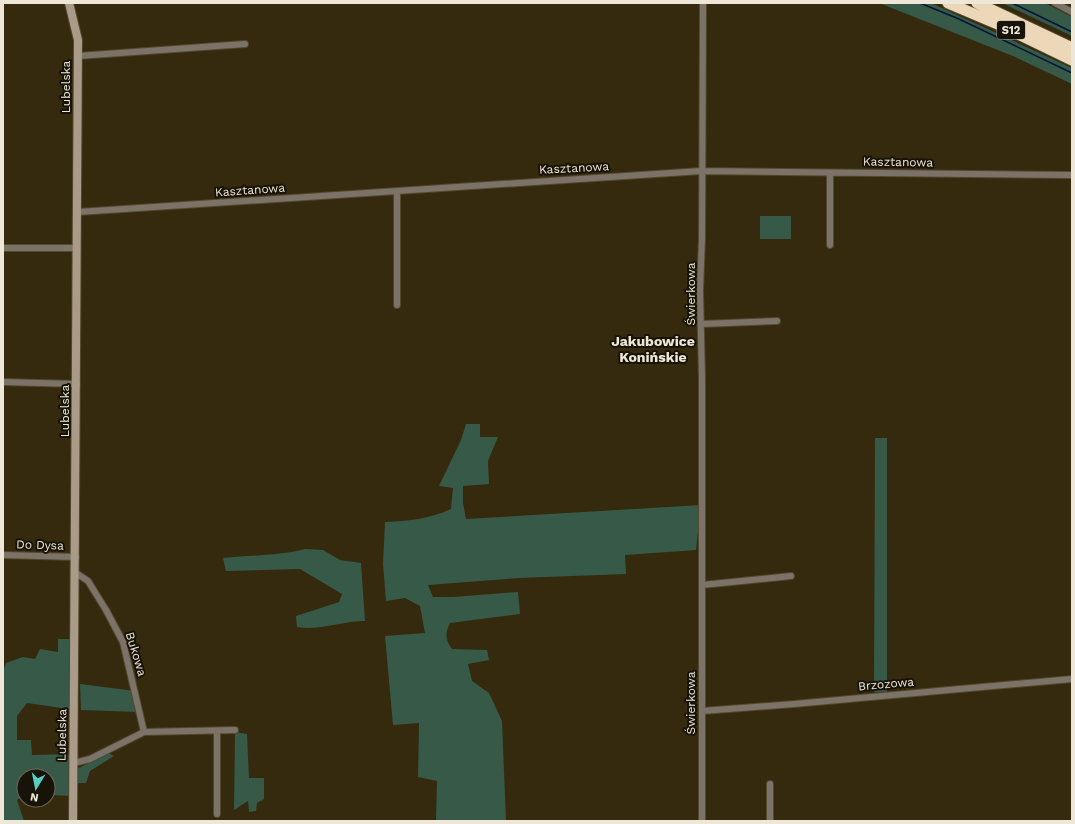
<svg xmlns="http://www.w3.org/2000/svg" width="1075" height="824" font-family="'Work Sans',sans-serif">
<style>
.green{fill:#365948}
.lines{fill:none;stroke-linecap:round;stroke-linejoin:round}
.stream{stroke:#001639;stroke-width:1.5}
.street-casing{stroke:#53482e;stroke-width:8}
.secondary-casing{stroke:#53482e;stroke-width:10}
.highway-casing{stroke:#53482e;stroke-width:13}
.street{stroke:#7b7367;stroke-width:6}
.secondary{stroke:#a99b88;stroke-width:8}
.highway{stroke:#ecd7b9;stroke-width:11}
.labels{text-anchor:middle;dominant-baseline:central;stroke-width:4;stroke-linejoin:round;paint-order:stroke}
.shield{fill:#181308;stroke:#aea799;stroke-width:1}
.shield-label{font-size:11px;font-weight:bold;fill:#eee7d7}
.street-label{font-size:12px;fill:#eee7d7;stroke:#181308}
.quarter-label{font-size:14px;font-weight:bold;fill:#eee7d7;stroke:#181308}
</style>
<rect width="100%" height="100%" fill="#352a0e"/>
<path class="green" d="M879,3H931L1072,68V84L1013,56Z
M1002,3H1045L1072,17V36Z
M760,216H791V239H760Z
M466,424H480V437H498L488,461L489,484L463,486V503L466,519L701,505L696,550L625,555L626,574L519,578L428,585L433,597H453L518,592L520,614L450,623C445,633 445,640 452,649L487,650L489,660L468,664L472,681L489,693L502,721L506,821H436L437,781L418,777L419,723L393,725L385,636L425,633L420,606L405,598L386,601L383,564L385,522C409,521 429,519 451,509L453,488L439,486L461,440Z
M875,438H887V692H874Z
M305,549L323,550L340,560L361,563L365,621C341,621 320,631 297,627L296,616L339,602L342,594L300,569L226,571L223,558C250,555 278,556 305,549Z
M58,639H70L69,709L27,703L17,716V740H31L32,755L72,754V770L77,769L108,753L114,756L90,771L86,783H73L72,796L48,795V776H24V795L17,800L24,821H3V672L6,663L23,657L35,659L40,649L58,652Z
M80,684L135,691L139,712L81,710Z
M235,732L247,734L249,778H264V799L257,803L256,811L249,812L248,801L234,810Z"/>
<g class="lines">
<path class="stream" d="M920,3L959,19L1072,73
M1012,3L1072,32"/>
<defs>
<path id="street" d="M1055,3L1072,12
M78,56L245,44
M78,212L701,171L1072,175
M830,245V173
M3,248H77
M397,305V191
M702,324L777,321
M3,382L77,384
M3,555L76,557
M76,573L88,581L106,610L123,642L144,732
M702,585L791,576
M702,711L794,704L1072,679
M217,731V814
M74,763L90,759L144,732L235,730
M702,821V378L700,291L702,238L703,3
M770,821V784"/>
<path id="secondary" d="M69,3L78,40L73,821"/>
<path id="highway" d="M948,3L1000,25L1072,60
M977,3L1072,48"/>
</defs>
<use href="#street" class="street-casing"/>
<use href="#secondary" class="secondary-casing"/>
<use href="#highway" class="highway-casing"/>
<use href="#street" class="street"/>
<use href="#secondary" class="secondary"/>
<use href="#highway" class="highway"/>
</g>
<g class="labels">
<rect class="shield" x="997" y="21" width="28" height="18" rx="3"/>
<g class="shield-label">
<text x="1011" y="30">S12</text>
</g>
<g class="street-label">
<text transform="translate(66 87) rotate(-90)">Lubelska</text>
<text transform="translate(898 162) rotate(1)">Kasztanowa</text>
<text transform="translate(574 168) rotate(-3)">Kasztanowa</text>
<text transform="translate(250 190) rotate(-4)">Kasztanowa</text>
<text transform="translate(691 294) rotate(-90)">Świerkowa</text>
<text transform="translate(65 411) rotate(-90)">Lubelska</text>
<text transform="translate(40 545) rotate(2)">Do Dysa</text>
<text transform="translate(136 654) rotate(73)">Bukowa</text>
<text transform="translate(886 684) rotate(-5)">Brzozowa</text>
<text transform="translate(691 703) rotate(-90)">Świerkowa</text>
<text transform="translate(62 735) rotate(-89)">Lubelska</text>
</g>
<g class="quarter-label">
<text x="653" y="341">Jakubowice<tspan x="653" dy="16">Konińskie</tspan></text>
</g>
</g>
<rect width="1075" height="824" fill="none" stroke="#eee7d7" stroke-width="8"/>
<g transform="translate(36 788) rotate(190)"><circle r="19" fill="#181308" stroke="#6e685b"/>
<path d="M0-3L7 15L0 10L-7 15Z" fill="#57cec1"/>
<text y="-6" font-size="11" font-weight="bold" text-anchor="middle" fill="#eee7d7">N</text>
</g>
</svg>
